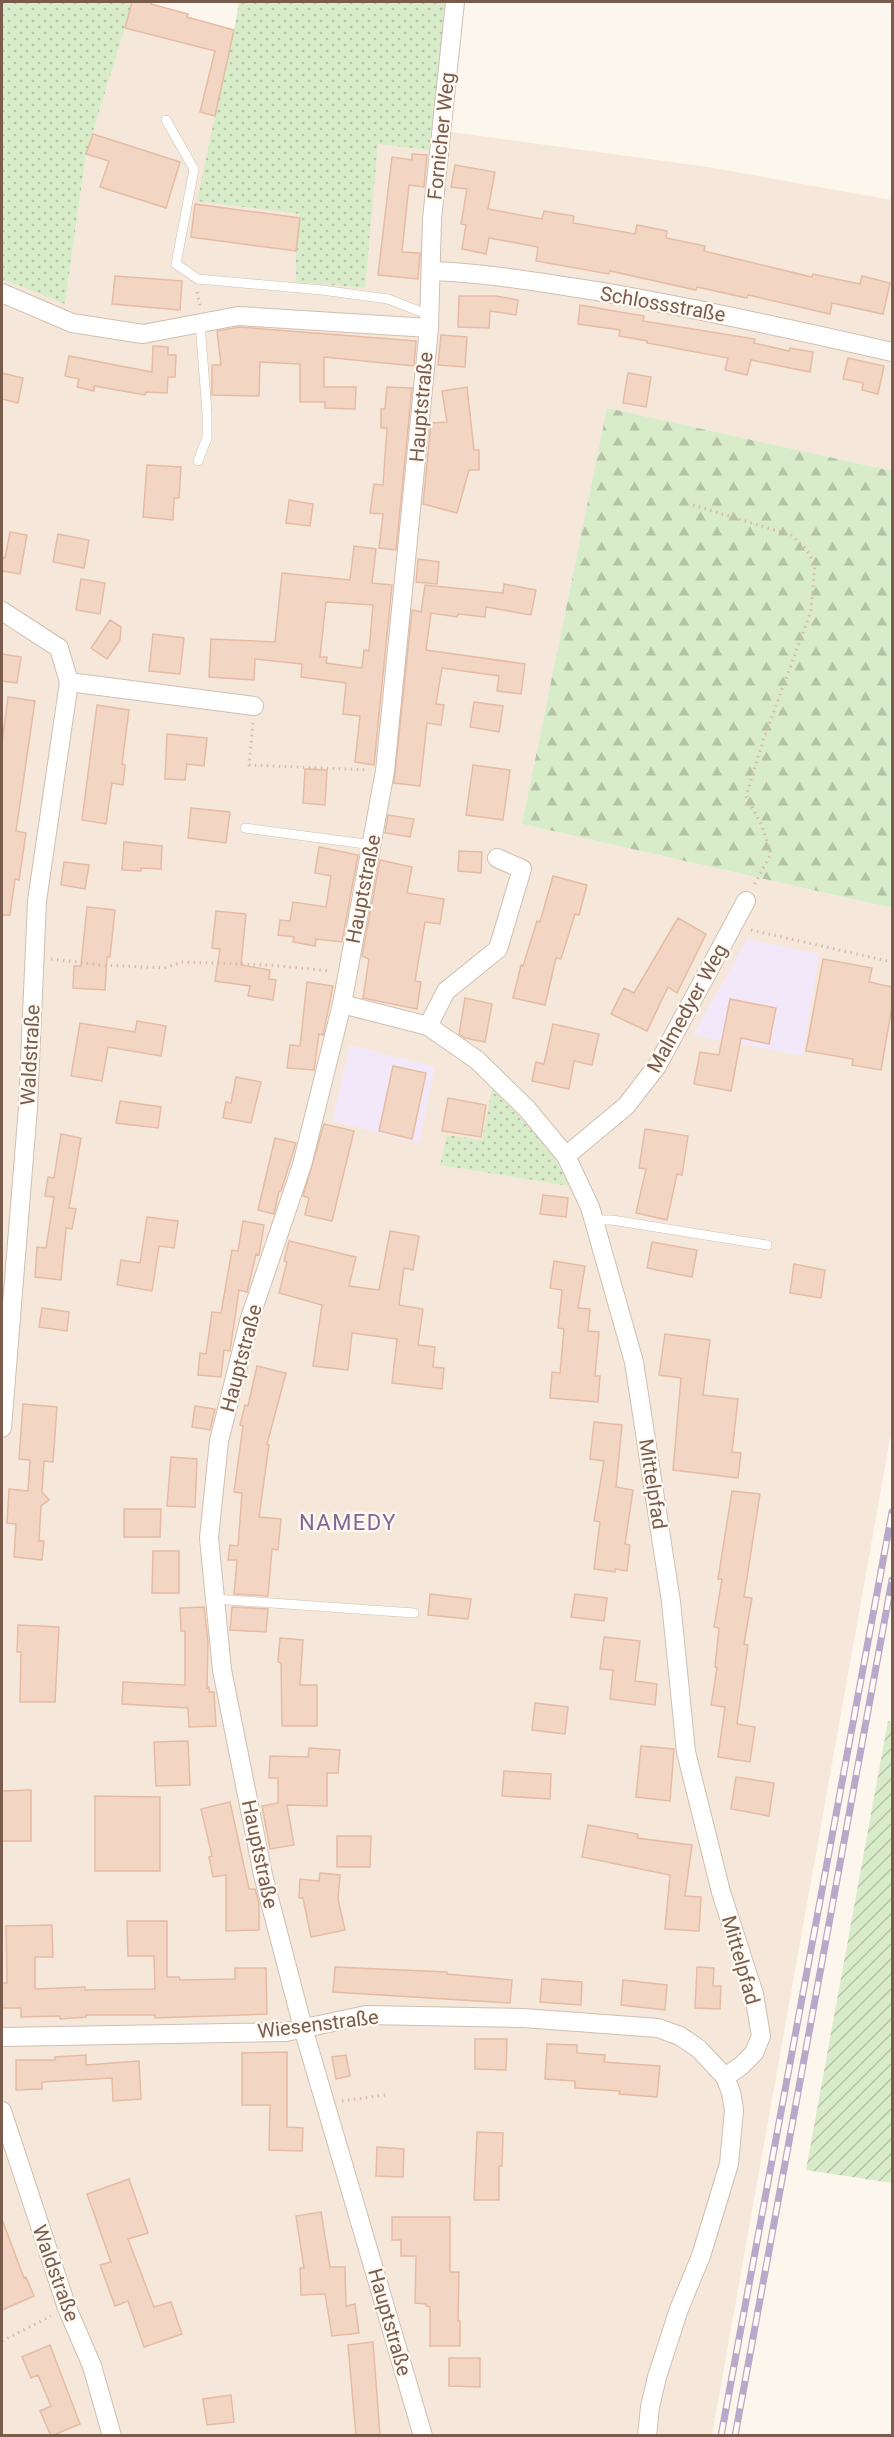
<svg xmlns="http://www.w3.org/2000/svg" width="894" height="2437" font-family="Roboto,sans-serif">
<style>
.residential{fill:#f5e8da}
.education{fill:#f3e8fa}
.grass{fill:url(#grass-dots)}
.forest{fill:url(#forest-firs)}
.garden{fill:url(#garden-furrows)}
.building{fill:#f3d5c3;stroke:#e6bba3;stroke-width:1.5;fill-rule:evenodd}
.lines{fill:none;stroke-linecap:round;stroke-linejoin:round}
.service-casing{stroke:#d1beb0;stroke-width:10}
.minor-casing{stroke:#d1beb0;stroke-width:20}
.path{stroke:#d9b8a5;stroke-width:3;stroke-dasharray:1.5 4.5;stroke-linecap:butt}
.service{stroke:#fff;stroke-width:9}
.minor{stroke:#fff;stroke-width:18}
.rail-casing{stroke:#b9a8c9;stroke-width:7}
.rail{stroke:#fffaf3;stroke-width:4.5;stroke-dasharray:14;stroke-linecap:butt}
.labels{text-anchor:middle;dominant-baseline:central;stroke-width:4.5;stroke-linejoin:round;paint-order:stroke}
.street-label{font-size:20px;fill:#7a5c4d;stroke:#fffaf3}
.quarter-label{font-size:22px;letter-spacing:1.5px;fill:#846695;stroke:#fffaf3}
</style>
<defs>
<pattern id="grass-dots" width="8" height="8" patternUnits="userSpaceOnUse" patternTransform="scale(1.5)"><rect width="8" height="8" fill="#d8ecc9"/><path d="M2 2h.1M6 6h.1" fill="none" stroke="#b4c2a5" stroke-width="1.8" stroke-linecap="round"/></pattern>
<pattern id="forest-firs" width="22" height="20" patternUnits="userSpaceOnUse" patternTransform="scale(1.5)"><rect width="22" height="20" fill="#d8ecc9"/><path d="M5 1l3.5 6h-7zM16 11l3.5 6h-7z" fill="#b4c2a5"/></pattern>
<pattern id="garden-furrows" width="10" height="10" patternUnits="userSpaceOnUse" patternTransform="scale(1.5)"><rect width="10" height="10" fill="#d8ecc9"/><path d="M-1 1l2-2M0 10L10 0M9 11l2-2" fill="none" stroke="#b4c2a5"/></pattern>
</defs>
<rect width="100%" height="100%" fill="#fdf6ec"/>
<path class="residential" d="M125,28L228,54L213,124L429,150L451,132L708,167L892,200V471L607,409L522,824L892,908V1428L712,2435H2V279L65,303L86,154Z"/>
<path class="education" d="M747,939L819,954L803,1056L693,1035Z
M350,1045L435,1067L419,1143L332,1121Z"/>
<path class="grass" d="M2,2H152L151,7L173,13L174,10L188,14L187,17L234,30L239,2H449L429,150L378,144L365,288L296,282V251L300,214L197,201L228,54L125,28L86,154L65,304L2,279Z
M492,1089L514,1111L554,1156L570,1186L440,1165L447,1135L482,1140Z"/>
<path class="forest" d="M607,408L892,471V908L522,824Z"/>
<path class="garden" d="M888,1721L892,1722V2183L806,2170Z"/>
<path class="building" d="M132,2H152L151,4L188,14L187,17L234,30L215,116L200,112L215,51L125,28Z
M93,134L180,162L166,208L100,187L109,161L86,154Z
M412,154L427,155L424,187L409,185L402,252L420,253L418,279L378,275L392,157L412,160Z
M455,165L495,172L488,209L542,219L544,211L574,216L573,223L635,234L637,225L667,231L666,238L705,246L704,251L812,277L813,274L860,284L862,276L890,283L883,314L832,303L830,314L748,295L747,298L697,287L696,290L610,271L609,274L536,261L538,247L489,238L486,254L462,249L466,225L461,224L467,189L451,187Z
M195,204L300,218L296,251L191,237Z
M115,276L182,281L180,310L112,304Z
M459,296H496L518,300L516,315L490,311L489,328L458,327Z
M580,305L644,316L643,321L755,339L754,343L789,351L790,348L813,352L810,372L751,360L747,375L725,370L728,358L647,343V341L619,336L620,330L578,324Z
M239,327L416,341L414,366L324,357V387H356L355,409L325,408V402H300V364L260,362L259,396L212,395V365H221L217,331Z
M441,335L467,337L465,367L438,365Z
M153,346L168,347V355H176L175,377H168L167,393L146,392L145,395L94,386V391L77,387L79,379L65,376L69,356L152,372Z
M848,358L884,366L878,394L862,390L863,383L843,379Z
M2,373L23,378L18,403L2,399Z
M628,373L651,377L646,407L623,403Z
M387,387L412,388L396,550L379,548L383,514L370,513L374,484L383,485L387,428H381V409H385Z
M467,387L474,450H479V470H469L457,513L423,504L431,423L447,422L442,391Z
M147,465L181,467L179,498H174L173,520L143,517Z
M289,500L313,504L310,526L286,523Z
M10,532L27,535L20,574L2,571V557L5,558Z
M58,534L89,540L84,568L53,562Z
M354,546L376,549L372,583L392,585L374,765L355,762L360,716L343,714L346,683L301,677L302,664L255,659L254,680L209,677L211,639L275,642L282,573L350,580ZM326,602L373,605L369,651L364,650L362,668L326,663L327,657H320Z
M418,559L439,562L437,584L416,582Z
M81,579L105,583L100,614L76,610Z
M504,584L536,590L531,615L486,607L485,617L458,614L457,617L431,613L426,650L525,664L521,694L497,691L499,676L442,668L436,704L444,705L441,725L427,723L420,786L394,783L412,610L421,612L425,585L503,593Z
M110,620L121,627L120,640L107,659L91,648Z
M153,634L184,638L180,674L149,671Z
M2,654L21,657L17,683L2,681Z
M8,697L35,701L16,831L26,833L19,880L15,879L10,915H2V743Z
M474,702L503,706L499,732L470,727Z
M97,705L129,710L122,764L125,765L123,785L112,783L106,824L82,820Z
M167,734L207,738L204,766L187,764L185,780L165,779Z
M473,765L510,770L503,820L466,815Z
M305,769L327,770L325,805L303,803Z
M191,808L230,812L226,843L188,838Z
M388,815L414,819L410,837L385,833Z
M124,842L162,846L161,869L141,868V871L122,870Z
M319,847L358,855L342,942L316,939L315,946L293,942L294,937L278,935L280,920L290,921L293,902L326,907L331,876L315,873Z
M459,851L482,852L481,873L458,871Z
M380,860L412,867L407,893L444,899L440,924L425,922L415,981L421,982L417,1009L363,998L369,959L362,956Z
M64,862L89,865L85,889L61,885Z
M553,876L587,885L579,915L575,914L561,959L556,958L545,1005L513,998L521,965L523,966L537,921L540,922Z
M87,907L115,910L110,957H107L105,990L73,988L74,966H81Z
M216,911L246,914L241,965L270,970L269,979L276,980L273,1000L248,996L250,986L215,981L220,949L212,948Z
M678,918L706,934L677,993L668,987L647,1031L611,1014L624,988L634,993Z
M823,959L872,968L869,982L892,987V1007L881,1070L852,1065L853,1059L806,1051Z
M307,982L333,986L323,1035L319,1034L314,1070L287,1068L290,1045L300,1046Z
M465,998L492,1004L485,1042L465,1038L459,1034Z
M730,999L776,1008L769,1044L741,1038L731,1091L694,1084L700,1052L719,1055Z
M137,1021L166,1026L161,1056L108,1047L102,1081L71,1076L80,1023L135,1032Z
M553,1024L599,1034L592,1065L574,1061L569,1089L532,1081L536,1062L544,1064Z
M393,1066L426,1073L412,1139L379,1131Z
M236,1077L261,1082L251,1123L223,1118L226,1102L231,1103Z
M448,1098L486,1105L481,1137L442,1131Z
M120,1101L161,1107L158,1128L116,1123Z
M324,1124L354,1131L332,1221L305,1215L309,1198L303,1196Z
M645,1129L688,1136L682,1175L677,1174L667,1220L636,1213L646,1169L639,1168Z
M61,1134L81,1138L69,1208L76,1209L72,1229L66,1228L61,1280L35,1277L37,1247L46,1248L54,1197L45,1196L48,1177L54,1178Z
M275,1138L296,1143L281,1191H279L274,1214L258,1210Z
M543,1195L568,1198L566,1217L540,1214Z
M147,1217L178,1221L174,1248L159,1246L152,1291L117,1285L121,1260L140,1263Z
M243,1221L264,1225L259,1255L256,1254L247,1292L239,1290L230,1351L224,1350L221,1377L198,1375L200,1353L206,1354L212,1312L221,1313L232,1250L238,1251Z
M390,1231L419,1236L413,1270L404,1268L399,1305L423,1309L418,1345L435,1347L433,1367L444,1368L442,1389L392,1383L397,1339L352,1333L348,1370L313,1366L322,1305L279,1293L287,1262L284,1261L289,1241L356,1257L349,1286L379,1290Z
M652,1242L697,1250L692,1277L647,1268Z
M554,1261L585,1266L578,1308L590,1309L588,1331L599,1332L595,1376H600L598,1402L550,1398L552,1372L560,1373L564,1329L558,1328L562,1290L550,1288Z
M794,1264L825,1270L821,1298L790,1293Z
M42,1308L69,1312L67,1331L39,1327Z
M665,1334L710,1340L703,1395L738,1399L732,1452L741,1453L738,1478L673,1470L681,1378L659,1375Z
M257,1366L286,1373L267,1444L269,1445L259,1517L281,1519L278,1550L272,1549L268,1596L234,1594L237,1560H228L230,1545L238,1546L242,1493L234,1492L243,1426L240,1425L245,1405L248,1406Z
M23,1404L57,1407L53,1462L44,1461L42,1492L49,1500L41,1506L39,1541H44L42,1560L14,1557L16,1524L7,1523L9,1489L28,1491L30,1460L19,1459Z
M195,1406L215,1409L210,1430L192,1427Z
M594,1422L622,1425L616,1487L633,1490L625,1544L630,1545L627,1571L615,1569V1572L594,1569L600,1522L594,1521L604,1461L590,1459Z
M171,1457L197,1459L195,1507L167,1506Z
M732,1491L760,1494L744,1597L752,1598L744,1644L748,1645L737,1724L755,1727L750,1762L718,1757L725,1707L711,1705L717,1668L715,1667L719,1628L714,1627L722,1579H718Z
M124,1509H161L160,1537H124Z
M153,1551H179V1593H152Z
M430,1594L471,1599L468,1619L428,1615Z
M575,1594L607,1598L604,1621L571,1617Z
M204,1607L208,1642L207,1688L209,1687V1692H214L216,1726L189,1727L188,1708L122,1704L123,1682L185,1685V1631H181L180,1608Z
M232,1607L268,1609L266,1632L230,1630Z
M18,1625L59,1627L55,1702H20L21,1652H17Z
M604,1637L640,1641L635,1681L657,1684L655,1705L610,1699L613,1670L600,1669Z
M280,1638L303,1640L300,1685H317V1726H282L281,1663L278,1662Z
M535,1703L568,1707L565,1734L532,1730Z
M188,1741L190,1785L156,1786L154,1742Z
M641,1746L674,1749L670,1801L636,1797Z
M309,1748L340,1750L338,1773H327V1806L287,1805L294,1845L270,1849L262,1806L278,1803V1778H269L270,1756L308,1757Z
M504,1771L551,1774L550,1799L502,1796Z
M736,1777L774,1783L769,1816L731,1809Z
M31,1790V1841H2V1791Z
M95,1796L160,1797V1871H95Z
M230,1802L249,1889H255L259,1903V1930L226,1931V1875L213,1877L209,1857L212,1856L201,1809Z
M588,1825L638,1834L637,1838L692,1845L685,1896L701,1897L699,1931L665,1929L670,1875L582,1857Z
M337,1836H371L370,1867H337Z
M320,1873L340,1875L338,1899L345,1930L311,1937L303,1898H299L300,1879L319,1881Z
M127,1921H167V1977H179L180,1980L235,1979V1968H266L267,2014L155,2018V2015H86V2017L60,2019V2016L21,2017V2008H2V1983H7L6,1926L52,1925L53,1957H35V1989L85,1987V1990L155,1989L154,1956H128Z
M335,1967L447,1972V1974L512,1980L510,2003L333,1992Z
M697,1967L714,1968L713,1986H721L720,2009L695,2008Z
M542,1979L582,1982L581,2005L540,2002Z
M623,1980L667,1985L665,2010L621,2005Z
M475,2039H507L506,2070L475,2069Z
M547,2044L577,2045V2053L605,2055L604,2062L660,2066L657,2097L619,2094L620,2091L575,2088V2081L545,2079Z
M287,2052V2127L303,2128L302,2151L269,2150L270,2105H242V2053Z
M86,2055V2065L139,2061L141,2099L113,2101L112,2078L42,2082V2089L16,2090V2060H55V2057Z
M346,2055L350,2076L336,2079L332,2057Z
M477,2132L503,2133L502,2166H499V2200H474Z
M377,2147L404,2149L403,2177L376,2176Z
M129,2179L148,2233L128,2239L154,2307L171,2302L182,2334L144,2347L128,2301L115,2306L100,2265L111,2262L87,2194Z
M321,2212L330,2267H345L346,2306L355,2304L359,2333L332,2336L325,2294L301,2295L300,2268H304L296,2216Z
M392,2217H450V2272H459L458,2321H460V2346H430V2307L426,2306V2304L415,2303L416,2256H401V2240H392Z
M2,2222H3L24,2278L26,2277L34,2296L2,2310Z
M373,2342L380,2436H356L348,2345Z
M50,2345L80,2424L51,2436L40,2411L51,2406L38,2375L31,2378L22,2357Z
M449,2358H480V2387L449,2386Z
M231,2395L234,2422L207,2425L203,2399Z"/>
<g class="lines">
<defs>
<path id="service" d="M166,120L194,169L176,264L198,279L322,290L388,299L429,315
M198,461L207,438V413L200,323
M245,828L373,845
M594,1220H612L767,1245
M215,1599L414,1613"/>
<path id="minor" d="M431,271C488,273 545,283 602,292C700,309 796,330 892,352
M2,293L72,323L143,334L238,316L429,328
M2,611L59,648L69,682L37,901L28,1107L2,1428
M69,682L254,706
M342,1004L428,1026L477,1060L527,1109L566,1156L590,1207L634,1362L671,1602L686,1752L721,1892L754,1994L761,2036L754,2053L741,2066L725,2077
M428,1026L446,991L498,949L522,869L497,858
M566,1156L626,1106L657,1066L746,901
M2,2037L286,2032L366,2015L523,2018L658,2028L680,2036L699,2049L725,2077L731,2092L734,2110L729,2164L701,2256L679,2309L657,2377L650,2407L647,2436
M2,2111L67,2308L92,2366L112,2436
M423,2436L303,2028L263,1875L222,1670L209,1538L219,1441L250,1318L302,1165L342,1004L385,771L429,328L432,219L455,2"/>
</defs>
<use href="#service" class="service-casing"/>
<use href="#minor" class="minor-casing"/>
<path class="path" d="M197,292L200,306
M693,505L791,535L805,548L815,564L811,611L763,741L746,796L762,826L771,854L753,887
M253,723L249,765L369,770
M751,930L892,962
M51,959L101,965L164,968L183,962L269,965L331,971
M342,2101L385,2095
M2,2341L51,2316"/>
<use href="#service" class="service"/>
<use href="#minor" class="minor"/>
<defs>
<path id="rail" d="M721,2436L892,1512
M735,2436L892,1580"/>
</defs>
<use href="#rail" class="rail-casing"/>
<use href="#rail" class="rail"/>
</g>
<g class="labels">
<g class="street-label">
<text transform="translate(441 136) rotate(-84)">Fornicher Weg</text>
<text transform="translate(663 304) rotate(10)">Schlossstraße</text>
<text transform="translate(421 407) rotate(-85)">Hauptstraße</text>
<text transform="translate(363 889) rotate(-79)">Hauptstraße</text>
<text transform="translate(687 1008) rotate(-61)">Malmedyer Weg</text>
<text transform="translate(30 1055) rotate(-87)">Waldstraße</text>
<text transform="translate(241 1358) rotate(-75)">Hauptstraße</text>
<text transform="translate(653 1484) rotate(81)">Mittelpfad</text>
<text transform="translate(260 1854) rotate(78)">Hauptstraße</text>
<text transform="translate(741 1960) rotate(74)">Mittelpfad</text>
<text transform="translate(318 2024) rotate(-7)">Wiesenstraße</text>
<text transform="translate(56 2273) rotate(70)">Waldstraße</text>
<text transform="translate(390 2322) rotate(74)">Hauptstraße</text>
</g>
<g class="quarter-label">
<text x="348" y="1522">NAMEDY</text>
</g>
</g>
<rect width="894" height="2437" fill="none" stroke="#7a5c4d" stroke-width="6"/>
</svg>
